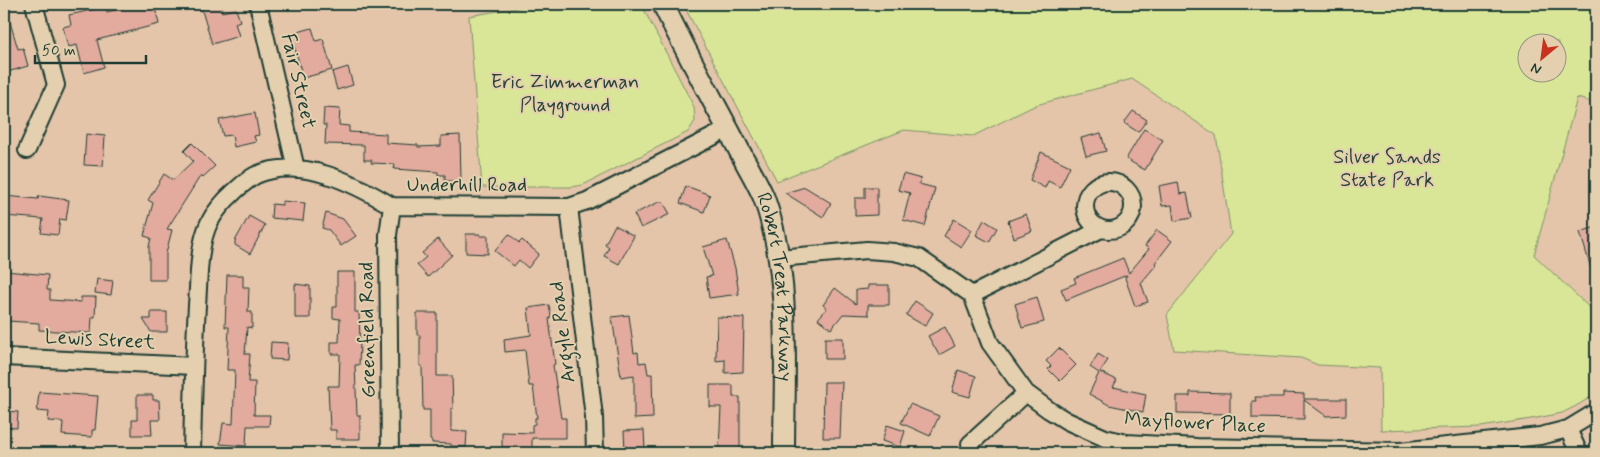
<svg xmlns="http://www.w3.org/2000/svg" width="1600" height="457" font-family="Mynerve,sans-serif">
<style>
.green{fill:#d9e698;stroke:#7c9266;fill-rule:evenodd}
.building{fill:#e3aa9e;stroke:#1f3d34}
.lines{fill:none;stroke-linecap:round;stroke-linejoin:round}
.minor-casing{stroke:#1f3d34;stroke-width:20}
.tertiary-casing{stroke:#1f3d34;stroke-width:24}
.minor{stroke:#e4d0ae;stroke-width:16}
.tertiary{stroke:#e4d0ae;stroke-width:20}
.labels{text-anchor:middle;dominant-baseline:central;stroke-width:4;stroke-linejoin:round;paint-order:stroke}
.street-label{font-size:20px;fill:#1f3d34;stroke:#e4d0ae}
.park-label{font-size:20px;fill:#284539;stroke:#e4d0ae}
</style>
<rect width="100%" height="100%" fill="#e4c5a9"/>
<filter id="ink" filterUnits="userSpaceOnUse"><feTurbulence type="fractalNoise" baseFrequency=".02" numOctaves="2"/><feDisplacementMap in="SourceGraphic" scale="10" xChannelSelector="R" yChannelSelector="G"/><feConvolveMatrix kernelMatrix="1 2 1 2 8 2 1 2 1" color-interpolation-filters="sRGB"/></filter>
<g filter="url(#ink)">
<path class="green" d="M540,4H641L694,107L695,121L688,132L583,185L570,187H482L469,16Z
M683,4H1596V103L1577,98L1534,255L1596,314V394L1576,406L1562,413L1537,418L1481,427L1381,430L1380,368L1318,365L1301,358L1174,350L1167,315L1231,234L1216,135L1132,79L1036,105L973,136L904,130L777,181ZM1558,42V72H1528V42Z"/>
<path class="building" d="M141,4H154L159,24L97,40L104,67L84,73L77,45L68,47L63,27L71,25L69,15L105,7L107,12Z
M200,4H221L222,12L236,9L240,21L235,23L239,36L212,44Z
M4,12H7L18,49L23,48L28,66L4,73Z
M312,28L316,41L323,39L332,70L303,78L291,34Z
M348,67L353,85L337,90L332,72Z
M324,108L340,109L339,125L349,126V132L386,134V143L418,145V147L441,146V136L460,135L461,181H445V175H438V172L394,169L395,164L371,163L372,160H364V145L325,144L326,125H323Z
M1133,111L1147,120L1138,132L1124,123Z
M255,113L259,135L254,136L256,142L234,147L232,135L223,136L219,120Z
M1144,129L1163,140L1145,170L1126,159Z
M1101,133L1106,151L1086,156L1081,138Z
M86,134L105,136L103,166L84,165Z
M192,143L215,166L203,177L201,175L167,229L172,230L166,253V280H149V247L151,238L144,236L153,203L148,200L164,174L173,180L193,161L184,151Z
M1041,152L1070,166L1060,187L1048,181L1045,188L1030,180Z
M903,174L921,179L919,184L935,188L925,226L903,220L910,193L898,190Z
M1178,182L1180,194L1187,193L1192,218L1174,221L1172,205L1162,206L1159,186Z
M686,186L710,195L704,212L680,203Z
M805,187L831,203L823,217L785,193Z
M865,187H877V215L855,216V198H865Z
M4,196L38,199L39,196L69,200L66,220L60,219L58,235L41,233L43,219L4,216Z
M282,201L305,203L303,221L271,218L272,204L282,205Z
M659,202H663L670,214L641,228L634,214Z
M326,213L343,219L356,236L341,246L329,230L322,228Z
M1026,214L1032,231L1014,238L1008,221Z
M249,216L265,225L250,254L235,245V241Z
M954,219L972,230L961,247L944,236Z
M984,220L997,228L989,242L976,235Z
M615,225L634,236L619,264L604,256L609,247L605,244Z
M1596,227V275H1593L1580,232Z
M1157,230L1172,241L1155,263L1157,264L1141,283L1148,302L1135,306L1125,278L1127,275L1066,300L1061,289L1076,283L1074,278L1123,258L1129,273L1149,249L1145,246Z
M466,234H480V236H488V254L466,253Z
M509,234L519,243L522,240L539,254L528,268L519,260L514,266L495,251Z
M438,239L452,255L428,277L417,265L426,257L422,253Z
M727,240L735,268L739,294L709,298L706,277L712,276L703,247Z
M5,271L48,275L47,290H50V300L81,302V297H96L95,317H92L91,333L39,330V323L7,321L9,285L4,284Z
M337,272H355V312H359L360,343L359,365H355L357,415H360V439H336V430H330L328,386H339L340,354H331V342H339L340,319L333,318V307H337Z
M227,275H243V287H249L248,312H252V328L247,327L245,354H250L248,382H255L254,415H270L269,426H247L246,446L220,444L223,423L233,424L235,370H227L229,327H225Z
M97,279L113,281L111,295L95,293Z
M295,284L310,286V318H295Z
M868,285H889V305H868V313L870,315L843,314L831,329L818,319L827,308L823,305L835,288L856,304V290L868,289Z
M1037,297L1044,322L1022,328L1015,304Z
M915,301L933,313L925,326L906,315Z
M549,305L551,316L549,319L555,364L553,365L561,418H566V438H532V453H514V447H502V432L532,433V425L535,424V418H537L533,386H529L525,350L505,352L504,339L531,335L528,308Z
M151,312H167V332H151L143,319H151Z
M417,313H437V376H452L453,409H451V431L467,432L466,447L451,446V444L432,443V441L430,440V410H423L422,366H420V335H417Z
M629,315L634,353L638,352L639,363L646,362L648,374H652L653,418L634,419V375L621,377L612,317Z
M717,317L744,318L743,372L725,373V360L716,361Z
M945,327L955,346L939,355L928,336Z
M825,338H843V359H825Z
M271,342L288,343L287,360L270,359Z
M1059,348L1076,365L1060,381L1048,369L1051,366L1046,361Z
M1098,354L1108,360L1100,372L1117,380L1113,387L1146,394L1143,412L1109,405L1089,394L1099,373L1090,367Z
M958,370L976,376L970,397L952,392Z
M824,382H842L840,438H823Z
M710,385H733V397H740V450L719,449L721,407H710Z
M39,392L98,396L95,430H92V437L62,435L63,422L48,421L49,412L37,411Z
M1190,392L1230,393V414L1177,413V396H1190Z
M1283,393L1304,394V399H1346V415L1326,416L1304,400V419L1252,418V401H1256L1255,397H1283Z
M137,395H153V400H159L160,420H151L152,435H132V420H137Z
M910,404L939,416L930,436L901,423Z
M4,411L18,412L17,428L4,427Z
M887,425L905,431L900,447L882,441Z
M644,430L645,450L625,451L624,431Z"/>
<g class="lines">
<defs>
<path id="minor" d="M258,4L296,169
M27,150L56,85L34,4
M1085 206a24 24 0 1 1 48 0a24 24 0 1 1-48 0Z
M569,207L594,417L595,453
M779,258L867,250L894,252L919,258L972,295L990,343L1026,393L1049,410L1067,421L1105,438L1127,443L1197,447L1400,451L1540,436L1568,429L1596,412
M972,295L1101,229
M4,357L194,366
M1568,429L1579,453
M970,444L1026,393
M192,453C193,404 194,355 197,305C199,280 198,246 209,223C215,211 225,200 235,191C242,185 248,179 256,175C301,156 354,183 392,206L569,207L587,201L728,129
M390,453L388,235L392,206"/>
<g id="tertiary">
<path id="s1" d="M663,4C686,53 713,100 738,148C746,164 757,181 764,198C792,276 784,371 784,453"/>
</g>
</defs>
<use href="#minor" class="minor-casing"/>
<use href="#tertiary" class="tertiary-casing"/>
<use href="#minor" class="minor"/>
<use href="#tertiary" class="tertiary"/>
</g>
</g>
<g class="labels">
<g class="street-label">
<text transform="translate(298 81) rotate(77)">Fair Street</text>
<text x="467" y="185">Underhill Road</text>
<text stroke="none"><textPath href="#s1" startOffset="309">Robert Treat Parkway</textPath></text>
<text transform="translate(368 330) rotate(-91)">Greenfield Road</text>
<text transform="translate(563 332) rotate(-97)">Argyle Road</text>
<text transform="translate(100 340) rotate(3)">Lewis Street</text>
<text transform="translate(1195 423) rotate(3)">Mayflower Place</text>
</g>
<g class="park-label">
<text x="565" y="82">Eric Zimmerman<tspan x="565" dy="23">Playground</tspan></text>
<text x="1387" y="157">Silver Sands<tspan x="1387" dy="23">State Park</tspan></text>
</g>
</g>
<rect width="1600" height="457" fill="none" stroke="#e4d0ae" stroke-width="20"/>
<rect x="10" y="10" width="1580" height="437" fill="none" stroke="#1f3d34" stroke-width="2" filter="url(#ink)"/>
<g transform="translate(1542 58) rotate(209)"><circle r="24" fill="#e4d0ae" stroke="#95957d"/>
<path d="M0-4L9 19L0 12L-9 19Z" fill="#c8321e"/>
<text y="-8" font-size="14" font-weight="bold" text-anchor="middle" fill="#1f3d34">N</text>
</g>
<path d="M35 55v8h111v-8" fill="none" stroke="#1f3d34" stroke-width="2.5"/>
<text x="42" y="55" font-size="15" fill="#1f3d34" stroke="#e4d0ae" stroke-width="4" paint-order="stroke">50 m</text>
</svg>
